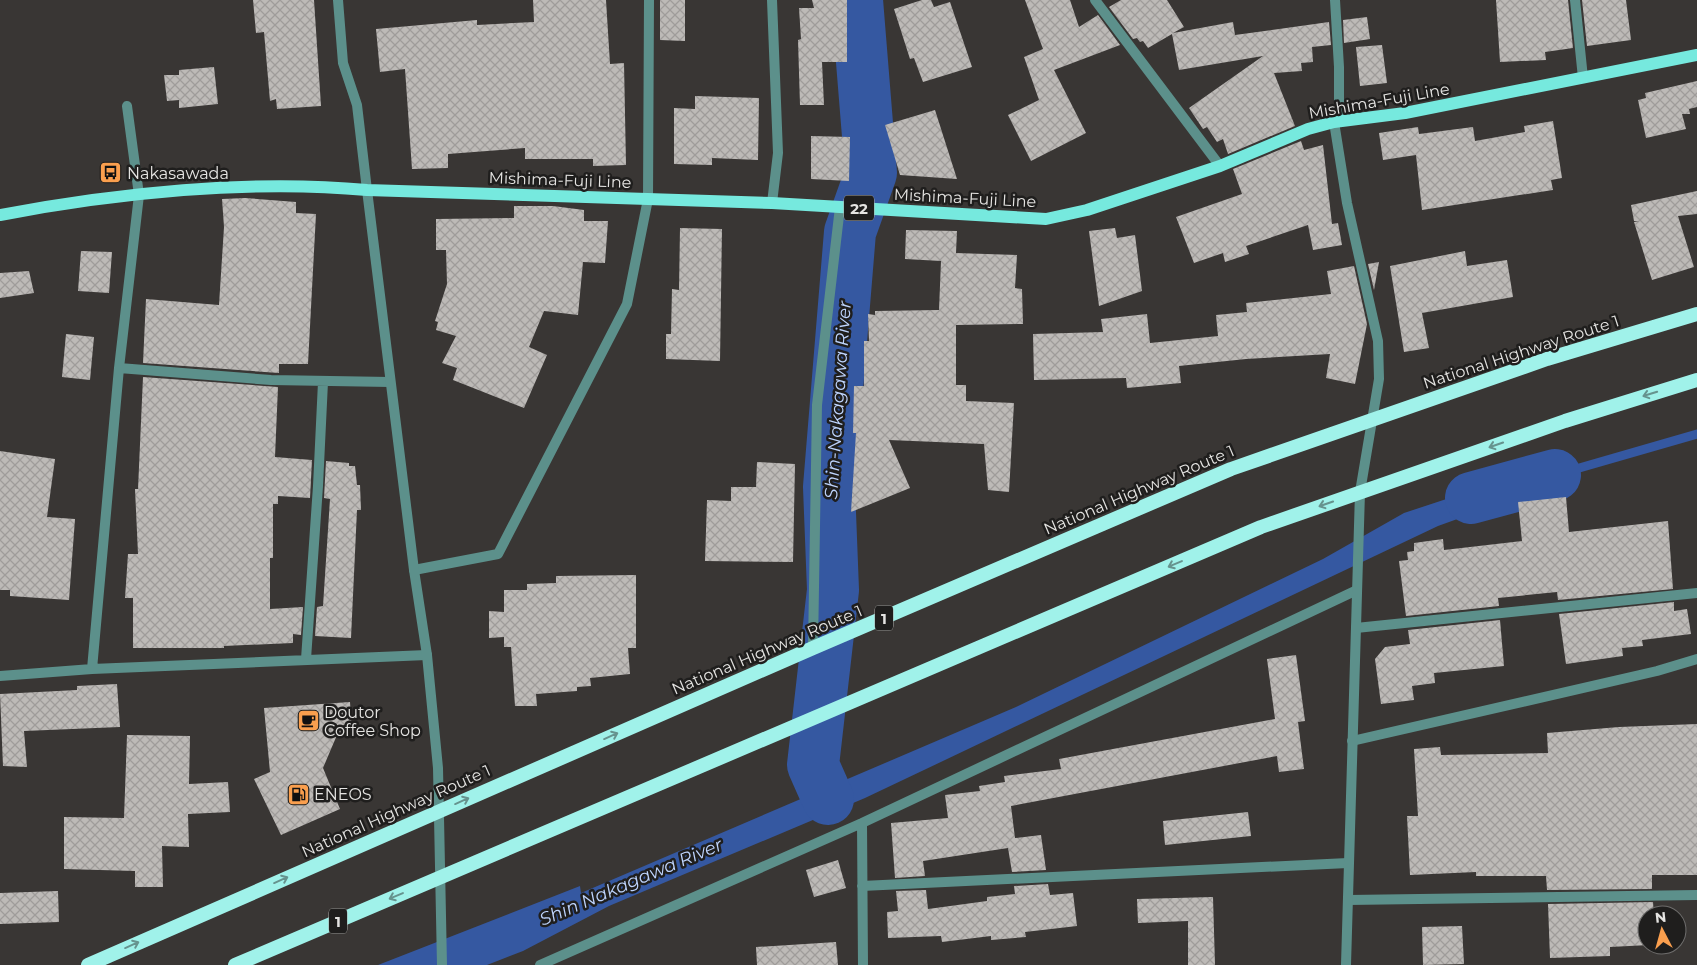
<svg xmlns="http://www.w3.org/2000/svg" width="1697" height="965" font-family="Montserrat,sans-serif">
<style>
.water{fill:#3558a1}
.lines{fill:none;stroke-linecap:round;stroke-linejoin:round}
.stream{stroke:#3558a1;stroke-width:9}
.river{stroke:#3558a1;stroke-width:52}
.building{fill:url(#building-cross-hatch)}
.minor{stroke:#5c908b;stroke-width:10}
.tertiary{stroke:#5c908b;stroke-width:10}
.primary{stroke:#76e9de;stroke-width:12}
.trunk{stroke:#a0f2ea;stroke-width:14}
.oneway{stroke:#66938e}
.labels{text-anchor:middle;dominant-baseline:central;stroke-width:5;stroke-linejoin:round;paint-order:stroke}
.shield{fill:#1f1e1d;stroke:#aaa9a7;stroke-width:1}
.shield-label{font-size:15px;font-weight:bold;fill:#e5e4e2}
.street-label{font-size:16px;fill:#e5e4e2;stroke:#1f1e1d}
.poi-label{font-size:16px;fill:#e5e4e2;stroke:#1f1e1d;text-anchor:start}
.water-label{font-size:18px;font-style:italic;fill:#bed4fd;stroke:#1f1e1d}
</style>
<defs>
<pattern id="building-cross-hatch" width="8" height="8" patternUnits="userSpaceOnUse" patternTransform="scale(1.25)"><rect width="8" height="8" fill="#bdbab7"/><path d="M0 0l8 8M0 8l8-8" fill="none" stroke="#9f9c9a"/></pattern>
</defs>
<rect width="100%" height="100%" fill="#393634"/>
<path class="water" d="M1531,471L1549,486L1438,526L865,798L609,906L523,951L487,965H378L580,886L581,893L1016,707L1323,559L1404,513Z"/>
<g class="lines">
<path class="stream" d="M1555,475L1697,434"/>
<path class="river" d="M1471,498L1555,475
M828,799L813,765L833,590L829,487L850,232L871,173L857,0"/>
</g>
<path class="building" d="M253,0H314L321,106L277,109L276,99L270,101L264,32L256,33Z
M533,0H606L610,64L624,63L626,165L593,166V159H525V148L448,154V168L412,169L405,69L380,72L376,29L477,20V25L534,22Z
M660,0H685V41L660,40Z
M812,0H847V62H822L824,105H800L798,40L801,39L799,8H814Z
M922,0H931L934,7L950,2L972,67L923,82L914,58L910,59L894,9Z
M1025,0H1070L1079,27L1098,15L1120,45L1054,70L1086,133L1031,161L1008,115L1039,100L1024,57L1043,49Z
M1121,0H1167L1184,27L1173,33L1233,22L1235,35L1329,22L1331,45L1312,47L1313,62L1301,63L1302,71L1274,73L1295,126L1228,154L1223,139L1217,142L1207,127L1203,129L1189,108L1263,56L1179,70L1172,34L1148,48L1143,41L1140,42L1137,38L1133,39L1109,7Z
M1496,0H1568L1573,48L1545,52L1546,60L1500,62Z
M1582,0H1626L1631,40L1587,46Z
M1367,17L1370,39L1344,43L1343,20Z
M1382,45L1387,83L1360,86L1356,47Z
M214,67L218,104L179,108V100L167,101L164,75H179V70Z
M1697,81V107L1689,109L1690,114H1682L1686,129L1646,138L1638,100L1646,98L1645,93Z
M695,96L759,98L758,160L712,158V165L674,164V108L695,109Z
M935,110L957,179L900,175L885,125Z
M1553,121L1562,178L1551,180L1553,190L1422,210L1416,155L1383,160L1379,133L1418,127L1419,134L1473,127L1475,141L1525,132L1524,126Z
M811,136L850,137L849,181L811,179Z
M1301,141L1304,150L1323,145L1332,224L1338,223L1342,245L1313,250L1308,225L1246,246L1249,254L1225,262L1223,253L1194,263L1176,217L1242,194L1233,169Z
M1697,191V214L1678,216L1694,267L1652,280L1634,222L1639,221H1634L1631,205Z
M245,198L296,202V213L316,214L308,364H279V373L143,363L146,299L219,305L224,227L222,199Z
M514,206H553L584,210V221H608L605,263L583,262L578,315L544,311L529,347L547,355L524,408L453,380L457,368L442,363L456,336L436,330L438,322L435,321L447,284L446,250H436V219L514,218Z
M680,228L722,229L720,361L666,359V334H671L672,289L679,290Z
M1115,228L1117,238L1135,235L1142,291L1099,306L1089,231Z
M906,230L957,231L956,253L1017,255L1015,288L1022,289L1023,324L956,325V385H966V401L1014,403L1009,492L988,490L984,444L889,440L910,488L851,512L856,433H853L854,386H864V341H869L868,314L875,315V311L939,310L941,261L905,259Z
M81,251L112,252L109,293L78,291Z
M1465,251L1467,266L1507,260L1513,297L1422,313L1429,348L1404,352L1390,266Z
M1379,262L1374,290L1368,264Z
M1354,266L1367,324L1355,384L1326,378L1330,354L1246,359L1179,366L1181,383L1127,388L1126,378L1034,380L1033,334L1103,332L1101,319L1147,314L1150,343L1218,336L1216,315L1247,312L1246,303L1331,294L1327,271Z
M29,271L34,293L0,298V273Z
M66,334L94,337L90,380L62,377Z
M143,377L278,387L275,457L312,460L310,498L278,496V504H273V558H270V609L303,607L301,635L293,634V643L224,646V648H133V598H125L128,554H138L135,489H138Z
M0,451L55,459L47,517L75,519L69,600L10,596V590H0Z
M326,461L349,463V466H355L357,485H360L361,510H357L351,638L315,636L317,607L323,606L330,499L324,498Z
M757,462L795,464L793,562L705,561L707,500L731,501V487H756Z
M1566,497L1569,532L1668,521L1673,589L1558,600L1557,592L1498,598L1499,606L1406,616L1399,561L1408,560L1407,552L1414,551V543L1443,539L1444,550L1522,541L1518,502Z
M636,575V648H628L630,674L590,678L591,686L577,687V691L536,694L537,706H515L511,647H504V637L489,638V611L504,612V590H527V584L556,583V576Z
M1674,602V611L1687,609L1691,634L1642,640L1643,646L1622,648L1623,656L1566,664L1559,614Z
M1500,620L1504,666L1434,673L1435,683L1412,686L1414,700L1381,704L1375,659L1385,647L1410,644L1408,630Z
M1296,655L1305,721L1298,722L1304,769L1279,772L1277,756L1011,806L1015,838L1041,835L1046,870L1012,872L1008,848L923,861L925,876L895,878L891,823L948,818L945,795L980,791L979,786L1005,782L1004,776L1061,769L1059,759L1275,719L1267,659Z
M117,684L120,727L24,731L27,767L3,766L0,694L77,690V686Z
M350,702L352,734L337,735L323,768L340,809L281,835L254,779L270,772L264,708Z
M1697,724V875H1652V889L1547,890L1546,876H1476V872L1410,875L1407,816H1418L1414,749L1440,747L1441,755L1548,753L1547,733L1619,727Z
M127,735L190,736L189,784L228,782L230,812L188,814L189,847L162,846L163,887H135V871L64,869V817L124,818Z
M1248,812L1251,836L1165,845L1163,821Z
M838,860L846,888L814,897L806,870Z
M1048,884L1050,895L1073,893L1077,926L1025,932L1026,937L991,940V936L942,942L941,936L888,938L887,912L898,911L896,891L926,890L928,909L987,901V897L1015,894L1014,886Z
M58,891L59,922L0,924V893Z
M1213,897L1215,965H1188V921L1138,923L1137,899Z
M1653,902L1654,915H1647V945H1649L1610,947V956L1550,958L1548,904Z
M1462,926L1464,964L1423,965L1422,927Z
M836,942L838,965H757L756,947Z"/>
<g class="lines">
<path class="minor" d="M338,0L343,63L357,105L367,190
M772,0L778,153L772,203
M1095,0L1220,166
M1335,0L1339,67V121
M1575,0L1583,78
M1334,122L1347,203L1378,341L1379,379L1360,492
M119,368L271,380L390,382
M414,570L498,554L627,304L648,199L649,0
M1356,628L1697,593
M813,648L817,405L840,207
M306,659L318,486L323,382
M92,669L119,368L139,195L127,106
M0,676L92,669L427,655
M1352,741L1657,671L1697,659
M862,823L863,965
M862,886L1348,863
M1348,900L1697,895
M540,965L862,823L1357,590"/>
<path class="tertiary" d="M367,190L414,570L427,655L438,768L442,965
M1346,965L1360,492"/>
<path class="primary" d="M0,215C116,193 250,179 367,190L772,203L1046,219L1087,210L1220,166L1308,129L1334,122L1405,113L1697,55"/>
<path class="trunk" d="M88,965L813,648L1231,469L1547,359L1697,314
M235,965L1261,527L1565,421L1697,380"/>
</g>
<defs><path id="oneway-shaft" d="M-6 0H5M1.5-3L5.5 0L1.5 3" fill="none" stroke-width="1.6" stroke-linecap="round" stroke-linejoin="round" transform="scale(1.25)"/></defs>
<g class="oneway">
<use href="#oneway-shaft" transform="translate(1650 394) rotate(163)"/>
<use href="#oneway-shaft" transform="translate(1496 445) rotate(161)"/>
<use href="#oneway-shaft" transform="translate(1326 504) rotate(161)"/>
<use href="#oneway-shaft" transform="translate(1175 564) rotate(157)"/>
<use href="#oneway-shaft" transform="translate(611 736) rotate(-24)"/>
<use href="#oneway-shaft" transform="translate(462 801) rotate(-24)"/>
<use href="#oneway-shaft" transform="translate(281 880) rotate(-24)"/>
<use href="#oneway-shaft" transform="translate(396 896) rotate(157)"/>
<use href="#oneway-shaft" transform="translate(132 945) rotate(-24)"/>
</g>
<defs>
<symbol id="bus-square" viewBox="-11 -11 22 22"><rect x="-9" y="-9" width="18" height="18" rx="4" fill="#fa9f4e" stroke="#1f1e1d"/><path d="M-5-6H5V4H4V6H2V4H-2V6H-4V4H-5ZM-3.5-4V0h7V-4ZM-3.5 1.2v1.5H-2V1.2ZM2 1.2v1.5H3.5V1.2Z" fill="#111"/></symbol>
<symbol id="cafe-square" viewBox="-11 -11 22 22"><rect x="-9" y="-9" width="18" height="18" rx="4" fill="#fa9f4e" stroke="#1f1e1d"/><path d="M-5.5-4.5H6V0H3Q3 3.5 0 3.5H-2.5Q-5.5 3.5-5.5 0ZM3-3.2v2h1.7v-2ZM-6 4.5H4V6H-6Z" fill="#111"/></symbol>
<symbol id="fuel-square" viewBox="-11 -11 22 22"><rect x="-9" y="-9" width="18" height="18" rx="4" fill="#fa9f4e" stroke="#1f1e1d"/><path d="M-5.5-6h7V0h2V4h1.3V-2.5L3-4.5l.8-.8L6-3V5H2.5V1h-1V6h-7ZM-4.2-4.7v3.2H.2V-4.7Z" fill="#111"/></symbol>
</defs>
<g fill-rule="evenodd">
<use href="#bus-square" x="98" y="160" width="25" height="25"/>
<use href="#cafe-square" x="296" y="708" width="25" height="25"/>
<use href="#fuel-square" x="286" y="782" width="25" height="25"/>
</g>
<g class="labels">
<g class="shield">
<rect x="844" y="195.5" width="30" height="25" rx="4"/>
<rect x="875" y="605.5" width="18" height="25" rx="4"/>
<rect x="329" y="908.5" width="18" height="25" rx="4"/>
</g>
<g class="shield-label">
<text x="859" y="208">22</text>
<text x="884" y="618">1</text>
<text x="338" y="921">1</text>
</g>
<g class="street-label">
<text transform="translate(1379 101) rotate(-10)">Mishima-Fuji Line</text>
<text transform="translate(560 180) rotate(2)">Mishima-Fuji Line</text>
<text transform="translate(965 198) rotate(3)">Mishima-Fuji Line</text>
<text transform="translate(1521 352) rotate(-18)">National Highway Route 1</text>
<text transform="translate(1139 490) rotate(-23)">National Highway Route 1</text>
<text transform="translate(767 650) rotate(-23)">National Highway Route 1</text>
<text transform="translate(396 811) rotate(-24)">National Highway Route 1</text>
</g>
<g class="poi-label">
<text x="127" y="173">Nakasawada</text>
<text x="324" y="712">Doutor<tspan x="324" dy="18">Coffee Shop</tspan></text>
<text x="314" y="794">ENEOS</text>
</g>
<g class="water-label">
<text transform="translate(838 400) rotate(-86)">Shin-Nakagawa River</text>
<text transform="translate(631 882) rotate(-23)">Shin Nakagawa River</text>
</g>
</g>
<g transform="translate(1662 930) rotate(354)"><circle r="24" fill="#1f1e1d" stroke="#6e6d6c"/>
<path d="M0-4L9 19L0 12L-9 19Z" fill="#fa9f4e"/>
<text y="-8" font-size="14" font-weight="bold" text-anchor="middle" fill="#e5e4e2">N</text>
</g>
</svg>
